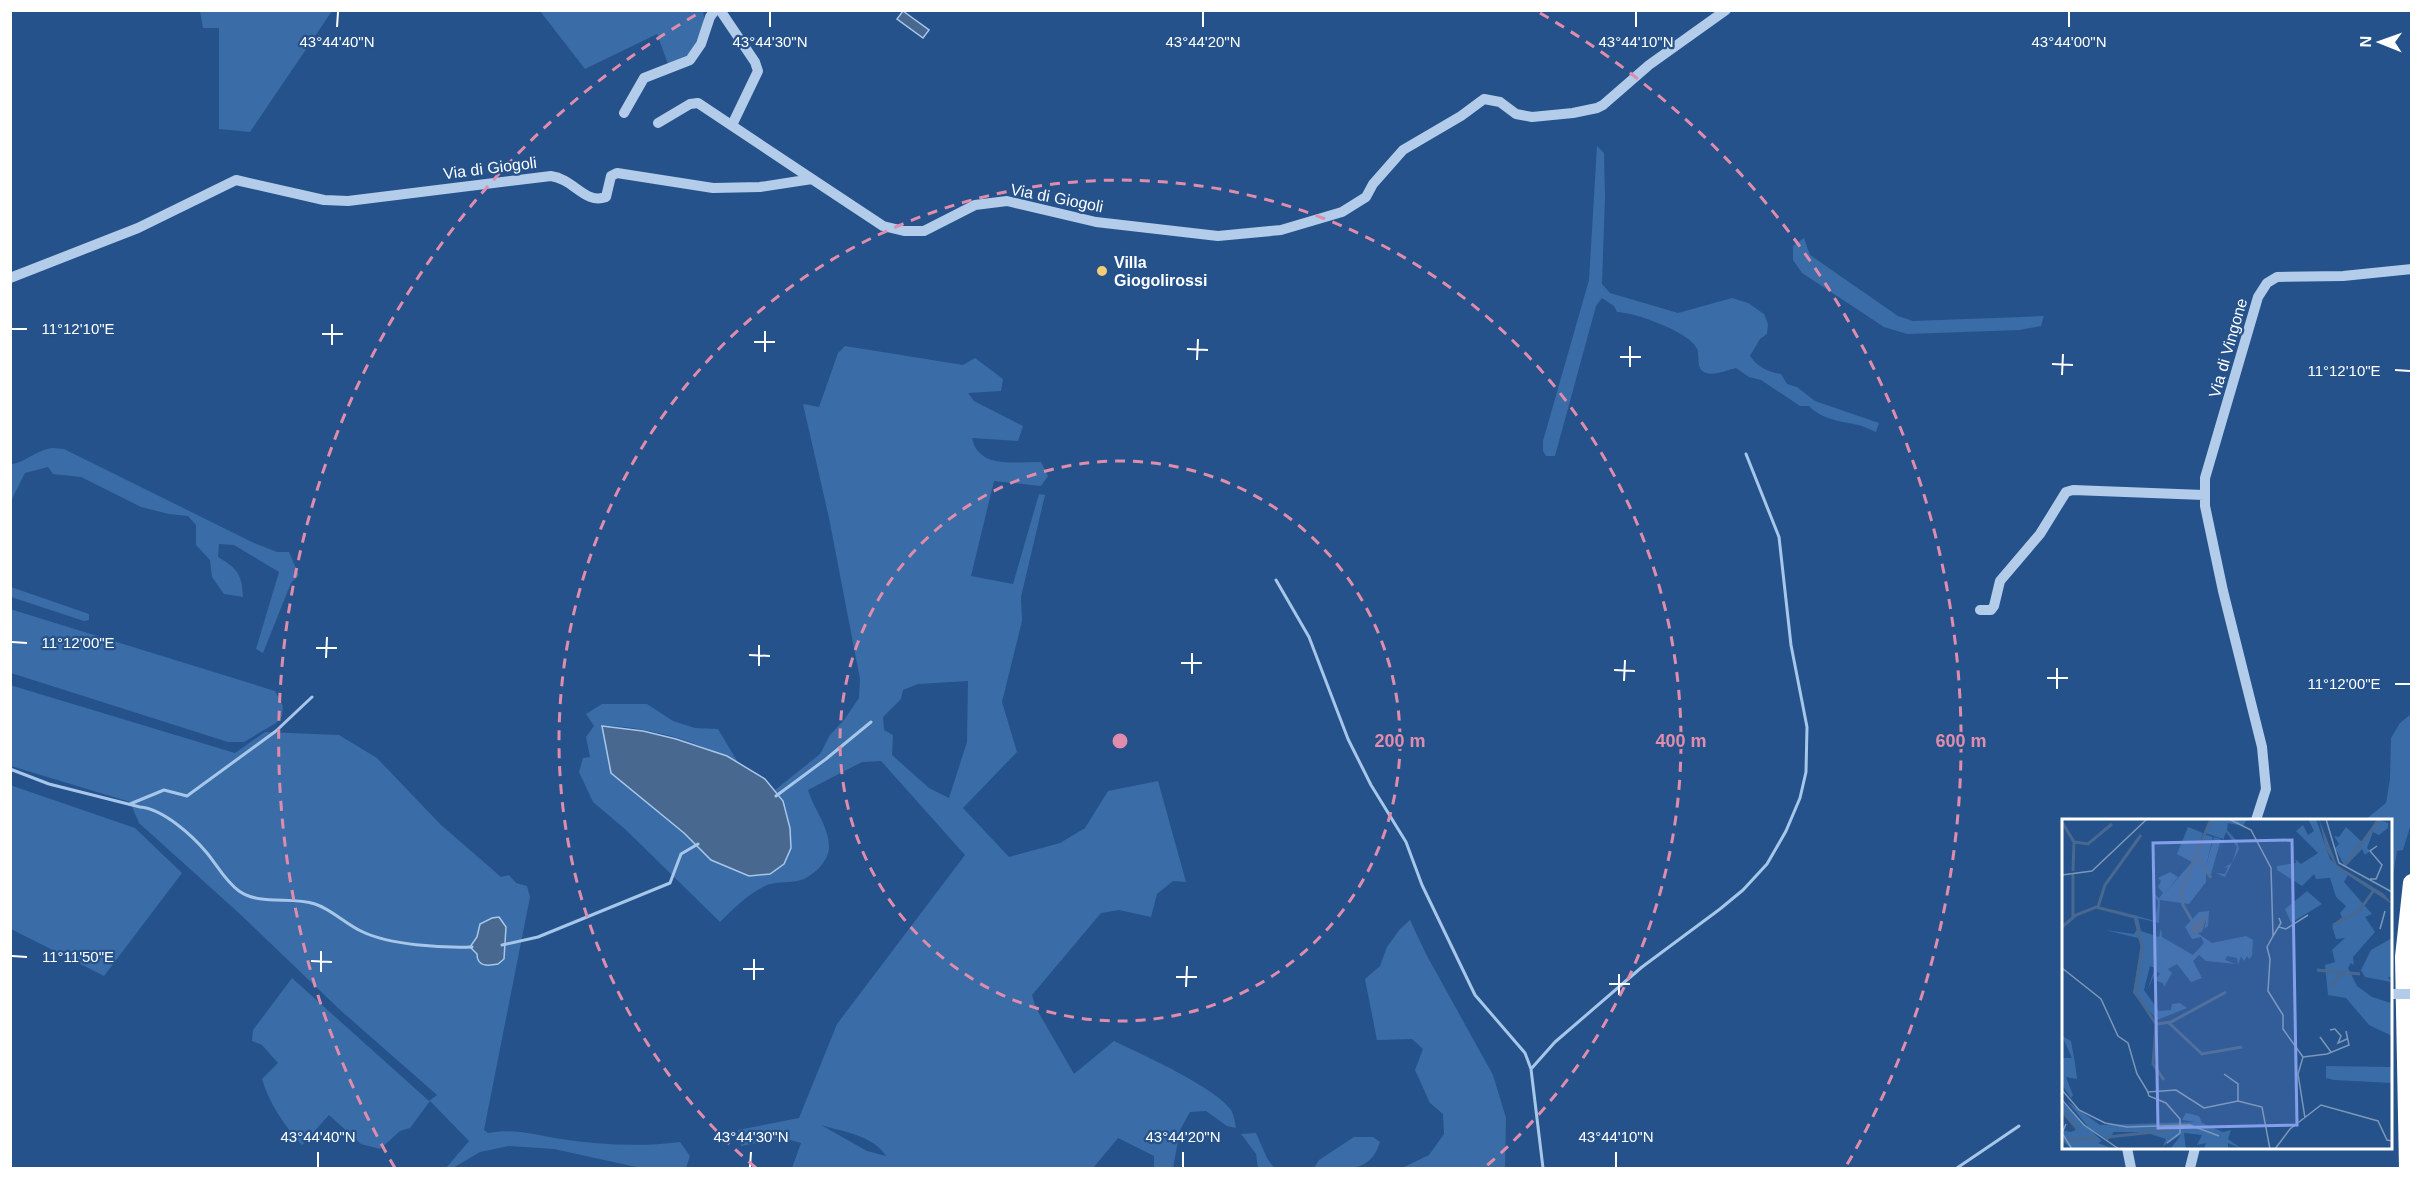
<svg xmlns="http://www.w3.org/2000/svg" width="2422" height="1179" font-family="Helvetica,sans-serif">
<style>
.green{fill:#3a6ca7;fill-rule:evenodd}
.water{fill:#486890;stroke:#a7c7ea;stroke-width:1.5}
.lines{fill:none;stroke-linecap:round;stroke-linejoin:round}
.stream{stroke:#a7c7ea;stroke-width:3}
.minor{stroke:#b2ccea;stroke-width:10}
.highway{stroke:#fff;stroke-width:18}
.minor-bridge{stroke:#b2ccea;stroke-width:10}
.ticks{fill:none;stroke:#fff;stroke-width:2}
.ring{fill:none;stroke:#e08cad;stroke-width:3;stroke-dasharray:10 8}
.poi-dot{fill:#f3ce77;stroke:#25528a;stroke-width:2}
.labels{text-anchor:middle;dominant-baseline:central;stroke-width:4.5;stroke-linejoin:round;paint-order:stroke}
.street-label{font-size:16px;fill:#fff;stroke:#25528a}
.poi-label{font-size:16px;font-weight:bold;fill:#fff;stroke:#25528a;text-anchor:start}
.inset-river{fill:none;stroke:#486890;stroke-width:3}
.inset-road{fill:none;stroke:#7c97b9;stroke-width:1.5}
.view{fill:#839eea;fill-opacity:0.15;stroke:#839eea;stroke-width:3}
.inset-edge{fill:none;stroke:#fff;stroke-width:3}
.ticks-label{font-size:15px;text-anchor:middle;fill:#fff;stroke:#25528a;stroke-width:4.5;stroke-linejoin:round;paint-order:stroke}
.centre{fill:#e08cad;stroke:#25528a;stroke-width:3}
.ring-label{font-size:18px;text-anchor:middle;font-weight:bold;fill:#e08cad;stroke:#25528a;stroke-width:4.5;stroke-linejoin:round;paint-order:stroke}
</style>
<rect width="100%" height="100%" fill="#25528a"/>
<path class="green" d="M200,11H332L250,132L219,129V28H203Z
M540,11H703L705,24L690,54L668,64L657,34L585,69Z
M1597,146L1604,153L1605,198L1602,284L1610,293L1678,313L1732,298L1748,303L1764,314L1768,324L1767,334L1760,339L1750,356C1758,367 1768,372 1781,374L1787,384L1797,387L1815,401L1879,423L1876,432C1871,430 1864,426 1858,425C1841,421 1822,420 1809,406H1800L1761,380L1749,377L1736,368C1727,370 1712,377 1704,372C1695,367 1701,354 1696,347C1688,332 1634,312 1617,312L1614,306L1602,298L1596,306L1555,456H1546L1543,451V441L1589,280Z
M1804,238L1810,255L1898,316L1913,321L2044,316L2041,326L2020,330L1907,334L1884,327L1802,273L1793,260V246Z
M845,346L963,365L975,358L1003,379L1001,391L968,393L974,401L1023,426L1018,441L972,438C979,470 1015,461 1041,462L1048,476L1041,486L994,481L971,576L1013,584L1039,494L1045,495L1021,597L1022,621L1002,702L1017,752L963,808L1009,857L1060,843L1085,828L1108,791L1158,781L1186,882L1173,881L1157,894L1151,917L1119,910L1101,913L1032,995L1036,1008L1074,1074L1114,1041C1141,1054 1215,1087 1231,1110C1234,1115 1235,1123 1236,1128L1227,1126L1206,1111L1190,1112L1180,1130L1173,1168H1154V1156L1118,1138L1093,1168H792L801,1143L783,1138L741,1146L738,1130L799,1118L837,1024L965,855L881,761L862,762L808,790C814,810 829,826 829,847C829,860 816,873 804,879C792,884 775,880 763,887C746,896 734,908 720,922L626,830L593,802L579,772L583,758L590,757L586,737L594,726L586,714L602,704H647L673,721L695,728L718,729L739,764C704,743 643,725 602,726L684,833L711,860L783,801L774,791L820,754L830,735L844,720L859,698L860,679L829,518L803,404L819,407L838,353ZM968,681L967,742L949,798L929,788L892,755L893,735L884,730L883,717L901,699L903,690L918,684ZM821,1125C843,1132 873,1135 886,1156L867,1151Z
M52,448L64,449L254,543L277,552H289L299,575L291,583L263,653L256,649L279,572L234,545L219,544L218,557C237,568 242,574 243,597L224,594L212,577L210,560L196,545V525L188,516L169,514L141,507L81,477L53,474L48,467L25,473L11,501V464C25,463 34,451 52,448Z
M11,587L89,614V620L84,621L11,597Z
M10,609L275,691L283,706L282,716L276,723L244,742H228L11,673Z
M10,685L235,753L265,732L339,735L377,758L440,824L501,877L509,875L516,883L527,886L530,897L484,1130L488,1133C516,1128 534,1135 561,1139C601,1145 640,1147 680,1142L690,1156L686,1168L636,1167L554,1149L509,1146L480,1152L453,1168H446L469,1141L430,1101L410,1128L400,1131L380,1149L361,1144L329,1115L302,1145C285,1127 269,1103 262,1079L278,1063L262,1045L252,1041L253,1030L292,978L429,1101L437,1095L339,1009L241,915L139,823L130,802L11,766Z
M2411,714V824L2403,850L2397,851L2391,889L2390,820H2365L2386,803L2390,779L2391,738L2400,723Z
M10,785L135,828L182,873L104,976L11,929Z
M1410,920L1426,954L1493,1075L1506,1118L1505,1168H1402L1429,1155L1444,1134L1443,1114L1430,1103L1415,1070L1423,1049L1412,1039L1377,1040L1365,979L1380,966L1387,947L1400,929Z
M1256,1133L1267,1158L1274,1168H1258L1256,1154L1241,1134Z
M1354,1137H1373L1380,1142C1370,1175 1343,1169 1314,1168L1319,1160Z"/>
<path class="water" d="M903,11L929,30L923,38L897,19Z
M602,726L643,731L676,739L727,756L765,779L783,801L790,828L791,848L784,864L770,874L749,876L711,860L684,833L611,773Z
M499,917L506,927L504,959L498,964C488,966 477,967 477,954L470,947L477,937L480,924L492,918Z"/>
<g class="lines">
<path class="stream" d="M1276,580L1309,637L1348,739L1371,785L1406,842L1422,885L1475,995L1525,1053L1531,1069L1543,1168
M10,769L49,784L140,807C163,809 192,835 207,853C217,865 225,881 239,891C260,906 292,896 315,904C331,909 347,925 363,932C390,945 441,948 472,947
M776,796L826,759L871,722
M130,804L164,790L187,796L276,731L312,697
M502,945L538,937L670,883L681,854L698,844
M1531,1069L1555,1042L1642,967L1720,909L1743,890L1767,864L1786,831L1800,798L1806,772L1807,727L1791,645L1779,537L1746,454
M1957,1168L2019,1126"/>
<path class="minor" d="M720,10L755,62L758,71L732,125
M624,113L644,78L690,60L701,44L710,17L715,10
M658,123L690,104L698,103L812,179
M10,278L138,228L236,180L324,200L348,201L551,176C574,179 585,205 606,197L611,176L617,173L713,188L760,187L812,179L883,226L904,231H924L975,205L1007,201L1096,222L1218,236L1281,230L1342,212L1366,197L1373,184L1403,150L1461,116L1484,99L1500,102L1516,114L1532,117L1573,113L1597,108L1603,105L1649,65L1726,10
M1980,610H1991L1994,606L2000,581L2040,534L2066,492L2073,490L2204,495
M2256,820L2266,789L2262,747L2223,591L2205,506V478L2258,297L2267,283L2277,277L2343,276L2412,269
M2127,1148L2131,1168
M2190,1168L2195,1148"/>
<path class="highway" d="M2408,1168L2404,957L2412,883"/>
<path class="minor-bridge" d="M2390,994H2412"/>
</g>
<path class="ticks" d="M337,27L338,12M770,27V12M1203,27V12M1636,27V12M2069,27V12M12,329H27M322,334H343M754,342H775M332,345V324M1187,349L1208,350M765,352V331M1620,357H1641M1197,360L1198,339M2052,364L2073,365M1630,367V346M2395,370L2410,371M2062,375L2063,354M12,642L27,643M316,648H337M749,655L770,656M326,658L327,637M1181,663H1202M759,666V645M1614,670L1635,671M1192,674V653M2047,678H2068M1624,681L1625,660M2395,684H2410M2057,689V668M12,956L27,957M311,961L332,962M743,969H764M321,972V951M1176,977H1197M754,980V959M1609,984H1630M1186,987L1187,966M1619,995V974M318,1167V1152M750,1167L751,1152M1183,1167V1152M1616,1167V1152"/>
<g class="ring">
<circle cx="1120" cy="741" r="280"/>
<path d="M756 1168A561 561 0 1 1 1484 1168"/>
<path d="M395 1168A841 841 0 0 1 699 13M1540 13A841 841 0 0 1 1845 1168"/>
</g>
<circle class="poi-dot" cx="1102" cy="271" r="6"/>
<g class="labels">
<g class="street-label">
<text transform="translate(490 168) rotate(-7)">Via di Giogoli</text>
<text transform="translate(1057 198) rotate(11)">Via di Giogoli</text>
<text transform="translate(2228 348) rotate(-74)">Via di Vingone</text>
</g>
<g class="poi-label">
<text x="1114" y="262">Villa<tspan x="1114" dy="18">Giogolirossi</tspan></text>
</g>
</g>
<g transform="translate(2062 819)">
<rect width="330" height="330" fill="#25528a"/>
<path d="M149,0H185L181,7L166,4L165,11L175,22L177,30L163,58L154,54L163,55L166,48L161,49L170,44L175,28L164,13L157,33L161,20L143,14ZM246,0H254L268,40L286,56L282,63L310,95L303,98L313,113L291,138L292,146L289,144L286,149L295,167L310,178L329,184L330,217L307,206L284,179L266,176L263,146L273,143L270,131L283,119L274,120L270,107L280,98L278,94L284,87L274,78L268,59L254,60L252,55L240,67L215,51V47L234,44L233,40L239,45L256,34L234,12L241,6L246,16L252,12ZM315,0L326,4V9L317,16L311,13L305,29L308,32L303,36L300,30L283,48L273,29L277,25L272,17L277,18L284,8L300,23ZM126,8L141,14L133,39L142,15L151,18L143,51L152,18L159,20L149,55H144V63L127,85L98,81L97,104L76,99L79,112L97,118L99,110L100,118L131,136L142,124L139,118L130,120L123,108L137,93L147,92L146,107L142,110L144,102L130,107L137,115L150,124L184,117L191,121L190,137L187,140L185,137L182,142L179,137L176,146L175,139L165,137L163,141L174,145L144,142L137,136L131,142L140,159L129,163L115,145L106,150L110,154L102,168L101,164L92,161L98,155L94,152L85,172L93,149L88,147L82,171L97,192L109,191L110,185L118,184L125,189L95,201L71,174L79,127L76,119L43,111L72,115L76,109L71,96L47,89L93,102L96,83L91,74L97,79L101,74L96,68L99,62L96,59L108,53L116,58L102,75L130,43L115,35ZM245,72L260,85L229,104L223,90ZM330,119V158H326L329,163L303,158L299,151L309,131ZM0,217L9,222L13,244L15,260L4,258L11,276L9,279L0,266V239H10ZM264,247L330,248V264L272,261L264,259ZM5,282L38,306L134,303L120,301L124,294L137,297L140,304L161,313L169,311L166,320L180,330L166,324V330H142L144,324L135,326L140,316L122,314L124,330L109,329L119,316L101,327L104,320L82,313H52L46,321L27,309ZM0,283L40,322L36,324L52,330H9L0,321V311L9,313L15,310L0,293Z" fill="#3a6ca7"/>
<path d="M257,0L275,46L322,75L330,85L275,49L264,30ZM146,94L140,113L130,115V107Z" fill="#486890"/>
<path class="inset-river" d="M0,3L12,23L11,52M13,23L26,25L50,5M136,39L149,59M284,45L318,0M11,55V98M36,88L43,66L79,16M132,105L121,86L119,73L149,0M271,106L297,92L312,71M0,108L14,96L34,88L73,98L80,127L73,173L94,205M255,151L298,155M268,169L281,153M107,204L140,235L180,228M95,205L109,203L164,173M94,206L91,245L102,261M0,292L16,311M46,318L110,311M6,321L34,319"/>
<path class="inset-road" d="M167,0L189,11L209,49L211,117L205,128L208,140L206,172L221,196V210L241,238L236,255L243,299M264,0L277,44L330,73M0,56L30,52L85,0M308,60H314L320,46L308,32L315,27M217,108L224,110L246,96M318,110L323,92M211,117L219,104L217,99M0,149L39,180L56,217L66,224L75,255L86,273L114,271L142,289L176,282L200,288L208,330M268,211L273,210L279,217L276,224L285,220M258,218L269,233M241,238L265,235L287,226L284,212M162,255L176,265V282M0,271L17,291L43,304L65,308L128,306L157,317M85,271L87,277L104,284L118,300V314L105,324M0,281L22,306L57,330M4,305L0,314L10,330M213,330L228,310L259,286L316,302L325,321L330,322"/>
<path class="view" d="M230,21L235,306L96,309L91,24Z"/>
<rect width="330" height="330" class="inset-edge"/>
</g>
<g class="ticks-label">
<text x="337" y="47">43°44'40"N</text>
<text x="770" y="47">43°44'30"N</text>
<text x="1203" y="47">43°44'20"N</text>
<text x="1636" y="47">43°44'10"N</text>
<text x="2069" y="47">43°44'00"N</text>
<text x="78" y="334">11°12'10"E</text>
<text x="2344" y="376">11°12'10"E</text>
<text x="78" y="648">11°12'00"E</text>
<text x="2344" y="689">11°12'00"E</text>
<text x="78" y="962">11°11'50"E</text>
<text x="318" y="1142">43°44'40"N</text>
<text x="751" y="1142">43°44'30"N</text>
<text x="1183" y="1142">43°44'20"N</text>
<text x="1616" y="1142">43°44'10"N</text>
</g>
<circle cx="1120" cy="741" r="9" class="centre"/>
<g class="ring-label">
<text x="1400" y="747">200 m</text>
<text x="1681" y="747">400 m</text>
<text x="1961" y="747">600 m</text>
</g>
<rect width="2422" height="1179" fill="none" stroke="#ffffff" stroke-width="24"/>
<g transform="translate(2380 42) rotate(271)" stroke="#25528a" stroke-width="4.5" paint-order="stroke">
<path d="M0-4.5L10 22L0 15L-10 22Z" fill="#ffffff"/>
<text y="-9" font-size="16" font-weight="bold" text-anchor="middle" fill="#ffffff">N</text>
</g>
</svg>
